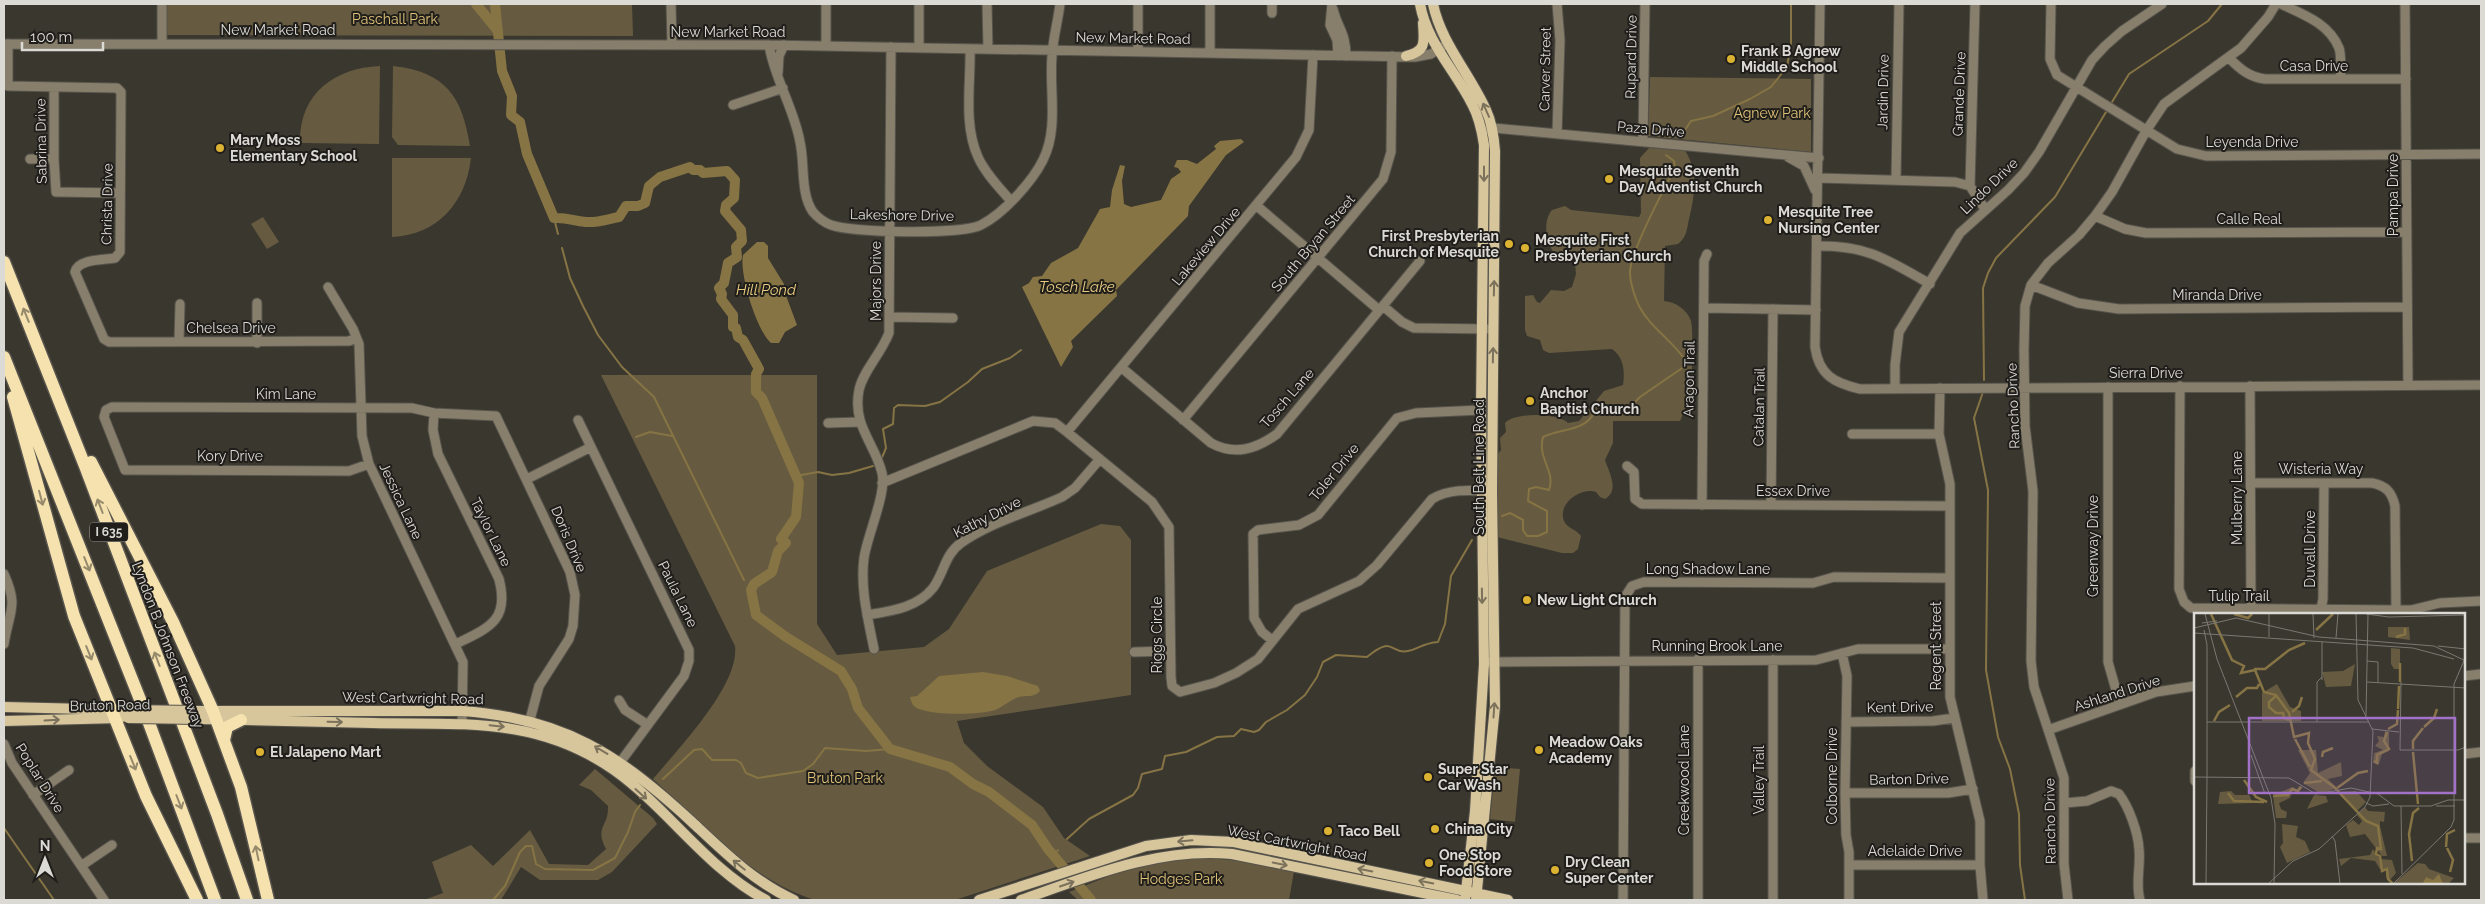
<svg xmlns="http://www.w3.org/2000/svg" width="2485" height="904" font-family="Raleway,sans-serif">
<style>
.green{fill:#665b40}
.water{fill:#867444}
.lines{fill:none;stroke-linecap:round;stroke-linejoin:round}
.stream{stroke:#867444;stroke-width:2}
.river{stroke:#867444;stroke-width:10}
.minor-casing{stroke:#57544d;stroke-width:11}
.major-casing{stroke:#57544d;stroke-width:12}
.highway-casing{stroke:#57544d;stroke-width:15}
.minor{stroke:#877f6b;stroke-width:9}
.major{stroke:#d7c69c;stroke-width:10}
.highway{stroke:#f6e2af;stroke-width:12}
.major-bridge-casing{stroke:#57544d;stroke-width:12;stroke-linecap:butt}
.major-bridge{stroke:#d7c69c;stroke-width:10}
.oneway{stroke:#7c725c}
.oneway2{stroke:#968a6c}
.poi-dot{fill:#dcb233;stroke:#201e1b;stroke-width:2}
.labels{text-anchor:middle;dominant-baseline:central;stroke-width:4;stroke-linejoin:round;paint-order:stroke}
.shield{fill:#201e1b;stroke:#a4a29d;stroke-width:1}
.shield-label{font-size:12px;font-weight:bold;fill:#dcdad5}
.park-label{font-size:14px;fill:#e0c378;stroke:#201e1b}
.street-label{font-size:14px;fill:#dcdad5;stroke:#201e1b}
.poi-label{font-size:14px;font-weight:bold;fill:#dcdad5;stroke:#201e1b;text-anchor:start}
.water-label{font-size:15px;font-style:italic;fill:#e8cc81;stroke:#201e1b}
.inset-river{fill:none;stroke:#867444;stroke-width:2.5}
.inset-road{fill:none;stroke:#7b7871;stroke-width:1}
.view{fill:#a272c8;fill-opacity:0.15;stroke:#a272c8;stroke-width:2.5}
.inset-edge{fill:none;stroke:#dcdad5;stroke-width:2.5}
</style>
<rect width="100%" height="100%" fill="#3a372f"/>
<path class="green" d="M159,4H632L633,36L159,35Z
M380,66L379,144L300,143C299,94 334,68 380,66Z
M393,66C446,72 462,96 470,146L398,145L392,137Z
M1650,77L1811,79V152L1648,136Z
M1649,148L1684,149C1699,171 1695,194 1689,219C1687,228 1687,237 1678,244L1665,246L1664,301C1675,302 1687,309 1691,321C1694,334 1691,377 1692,393L1680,421H1613V443L1605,460C1609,472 1620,491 1605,499L1600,497L1596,492C1581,487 1557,504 1564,521C1568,529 1576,529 1581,536L1578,549L1573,553H1562L1497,537L1496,456L1501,450L1500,438L1506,432L1505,423C1515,412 1558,413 1568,423L1579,421L1604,391L1623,385C1625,372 1624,357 1612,349L1549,353L1543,350L1540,340L1527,336L1525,330V296L1533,295L1537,302L1540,303L1551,290L1564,291L1572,287L1576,274L1575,264C1570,261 1564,262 1559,259C1547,248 1541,223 1552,210L1565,206L1571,210L1639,217L1641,213L1640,158Z
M392,158H471C466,202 438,235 392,237Z
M263,217L279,242L267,249L251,224Z
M601,375H817V624L837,655L924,647L949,629L987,571L1101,524L1120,526L1131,540V695L957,721L964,743L987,766L1043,807L1064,838L1090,856L955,900H815C750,880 702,823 653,779C677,750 740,685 735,646Z
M1495,767L1520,769L1515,822L1490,819Z
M595,769L653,818L657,824L612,872L598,880H540L521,867L501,900H424L443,893L432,862L471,845L493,866L530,830L549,864L588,865L606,849C594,826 609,827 608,806L591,790L579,785Z
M1208,858L1254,862L1294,871L1289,900H1078L1069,892L1119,872L1172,859Z"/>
<path class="water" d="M1241,139L1244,142L1226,155L1189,206L1188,216L1116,290L1117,296L1071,341L1073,347L1061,367L1022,287L1029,283L1033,277L1042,276L1051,263L1078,248L1100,209L1110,207L1112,190L1120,165L1125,166L1122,181L1124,204L1131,207L1161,200L1171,179L1181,172L1178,168L1174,167L1177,160H1187L1197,164L1216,149L1214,146L1220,141Z
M757,242H764L768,246V258L784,284L785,293L797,325L785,332L779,343H771C757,331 739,274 743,255Z
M983,672L1007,676L1038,686L1040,691C1034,698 1026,695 1019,697C1010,700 1003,707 995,710C981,715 928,716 915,707C912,705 911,701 910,697L917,696L939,676Z"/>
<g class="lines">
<path class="stream" d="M2112,102L2129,74L2208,21L2222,4
M1668,137L1683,133L1691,121L1713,116L1750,99L1771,87L1787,67L1791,43V4
M554,218L558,234
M562,248L570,278L583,306L598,335L622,367L654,397L744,580
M1984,380L1983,288L1988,273L1996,258L2055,197L2106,112
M1983,392L1974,418L1988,490L1986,670L1998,737L2010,769L2019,814L2020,865L2025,900
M636,437L650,432L672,436
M881,460L886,448L883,429L893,424L894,408L898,405L925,406L940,402L968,382L982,369L1010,358L1021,350
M796,476L818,472L832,475L849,473L873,466
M1502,516L1510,513L1523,520V530L1527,536H1538L1547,532V511L1528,501L1529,489L1536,487L1549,490C1556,471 1537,459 1543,437C1561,428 1584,432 1594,413L1605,409H1628L1640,397L1688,364C1675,342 1651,329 1639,306C1635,298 1630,282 1630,273C1629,254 1665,187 1675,168L1674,161L1666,155
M749,586L751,590
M663,779L694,750L702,749L712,760H736L741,763L746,773L758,778L803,771L813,764L825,748L866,751L890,749
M4,828L54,900
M1067,839L1089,819L1133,795L1138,788L1142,774L1162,769L1165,756L1186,752L1217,737L1234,736L1241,729L1254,732L1259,730L1266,722L1287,710L1305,695L1317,677L1323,662L1336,655L1367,657C1395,634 1389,655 1408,651C1418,649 1423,643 1438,642L1445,624L1451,576L1472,540
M1054,855L1058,850
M493,900L505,886L520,852L526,846H532L536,864L545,869L593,870L615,858L628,832L635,812L640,805"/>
<path class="river" d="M476,4L498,31
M495,4L502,71L512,96L511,115L520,122L527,154L554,218C567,217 573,221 586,222C597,223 608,219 619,217L626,206H638L645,203L649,186L660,177L690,167L693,170H700L703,173L727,171L735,180L734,198L726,205L725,211L741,230L742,241L736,247L737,257L728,263L724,283L719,288L722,294L721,299L733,315V327L736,328L738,337L743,340C744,342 757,365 759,369L756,374V392L762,398L799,483L796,517L781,539L786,543L778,551L772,572L754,584L751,590L756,615L786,637L841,671L852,689L858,708L890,749L950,767L973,784L989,792L1032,825L1048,849L1091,900"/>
<defs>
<path id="minor" d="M162,4V44
M671,4L672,45
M826,4V46
M987,4L988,49
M1138,4V51
M1210,4V53
M1332,4L1330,25L1337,40L1338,56
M1820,4L1815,347C1819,375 1834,383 1860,389L2481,385
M2051,4L2050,59L2057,75L2177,149L2206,156L2481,154
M2281,4C2302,14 2329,23 2339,48C2342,57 2340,70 2341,79
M2405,4L2408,385
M1333,9C1338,29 1346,33 1346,56
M1272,13V4
M4,44L769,45L1415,57L1431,54L1448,43
M8,44V86L117,88L121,92L120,252L115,258C103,260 78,259 75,272L104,339L109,342L349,341L356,338
M769,45C774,78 794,108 800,142C805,163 800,194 813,212C817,217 825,223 831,225C853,233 961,235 981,225C1003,214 1032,182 1043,160C1059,128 1049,90 1052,56C1053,38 1058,21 1060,4
M919,48V4
M970,49C971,83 963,124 978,157C985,173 999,187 1010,200
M2229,58C2240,69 2249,77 2265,79H2406
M778,73L779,56L784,45
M54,88V159L56,192L120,193
M733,105L783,88
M1486,130L1493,128L1819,158
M1557,134L1560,40L1557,4
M1643,141L1645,4
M1788,157L1804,166L1815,190
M30,159H54
M1819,178L1955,182L1970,186L1985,209
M1896,180L1899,4
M1970,186L1975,4
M1257,206L1379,310
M2095,216L2125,229L2146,233L2407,232
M1817,246C1867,245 1888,260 1930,284
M2031,285L2078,303L2119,309L2407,307
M328,287L353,329L359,344L362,436L369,464L463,662L462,724
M1383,306L1402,322L1414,328L1488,329
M1704,308L1816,310
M890,317L953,318
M179,342L180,304
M257,343V303
M1122,368L1211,443C1235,456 1256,449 1277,434L1420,261
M2180,386L2179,589L2184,602L2191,608L2396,610H2411L2440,603L2481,601
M2250,386L2251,609
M2108,387V662L2120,704
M1895,388V365L1899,332L1960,233L2008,190L2024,173L2039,152L2092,60L2105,46L2122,31L2162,4
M1940,388L1939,434L1950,484V697L1980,821V865L1983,900
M434,413L433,430L438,454L499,579C510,621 488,628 456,644
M578,420L689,650V661L684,676L616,768
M1183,420L1383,179L1391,152L1392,56
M828,423L860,422
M1067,432L1296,157L1309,130L1313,55
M1852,434H1939
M369,464L349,471L125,470L104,417L106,410L112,407L412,408L434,413L496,416L570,572L575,595L573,626L569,639L539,686L528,727
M1627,466L1634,472L1635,499L1642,504L1950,506
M527,479L591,447
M882,483L1033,421L1055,423L1067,432L1152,502L1169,527L1171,677L1172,686L1180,692L1214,683L1236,673L1258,659L1298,609L1359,581L1377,565L1432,499C1448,489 1468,490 1487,491
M2251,483H2372C2387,486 2392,493 2395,506L2396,610
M1702,505L1704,261L1707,254
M1771,505L1773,309
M4,574C19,607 9,611 4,644
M2320,614L2323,599L2324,483
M867,615C891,611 917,608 933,588C944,573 945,554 961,543C991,522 1029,512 1062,497L1075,488L1100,459
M1272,640L1262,632L1254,618L1253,534L1258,530L1299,525L1318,515L1397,418L1416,413L1481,410
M874,649C868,619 860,588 864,558C867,536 887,493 882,473C875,443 852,426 859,390C863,371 881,354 889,333L891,47
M1134,652L1170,651
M1842,653L1847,676L1845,793L1846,835L1849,852V900
M1489,662L1816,660L1858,649H1950
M2464,676L2481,674
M619,700L625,710L648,725
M1846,722L1933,721L1954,718
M2048,730L2156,692L2195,686
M4,744L12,763L104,900
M2464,754L2481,752
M2195,771V781
M1845,793H1948L1973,789
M33,795L69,770
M2064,803L2087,801L2111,791L2119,794C2129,807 2138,832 2139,849C2141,867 2135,883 2140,900
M2464,838H2481
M1849,865H1980
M81,866L112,845
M1623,900L1625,597L1632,586L1644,582L1813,583L1834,577L1950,578
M1698,900V659
M1773,900V660
M2068,900L2064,864V778L2034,687L2031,661L2033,491L2025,426L2024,350L2025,306L2031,285L2048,263L2079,235L2095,216L2112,192L2146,131L2164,104L2241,48L2268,17L2276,4"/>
<path id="major" d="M1420,4C1427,43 1455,70 1472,104C1479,117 1482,131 1484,145L1481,410L1484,664L1475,811L1465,900
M1433,4C1441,43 1470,74 1486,110C1492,123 1494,137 1495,151L1492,491L1495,706L1476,900
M1406,56C1427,51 1424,42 1423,23
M4,707L127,710
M196,711H462C563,718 620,755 692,822C723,851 754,882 794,900
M199,719C257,720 315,722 373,723C462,725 537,716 614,770C669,809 706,868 766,900
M4,721L120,718
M979,900L1146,846L1191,840L1234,842L1508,900
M1021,900C1089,876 1159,847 1232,854L1457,900"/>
<path id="highway" d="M4,262L85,466L217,814L247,900
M4,357L143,707L215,900
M13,397L74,616L146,796L197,900
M91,462L173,622L213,711L241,787L268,900
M224,740L227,727L241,720"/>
</defs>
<use href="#minor" class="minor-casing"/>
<use href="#major" class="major-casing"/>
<use href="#highway" class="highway-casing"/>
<use href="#minor" class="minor"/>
<use href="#major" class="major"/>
<use href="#highway" class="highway"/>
<defs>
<path id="major-bridge" d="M127,710L196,711
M128,718L199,719"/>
</defs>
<use href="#major-bridge" class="major-bridge-casing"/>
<use href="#major-bridge" class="major-bridge"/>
</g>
<defs><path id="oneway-shaft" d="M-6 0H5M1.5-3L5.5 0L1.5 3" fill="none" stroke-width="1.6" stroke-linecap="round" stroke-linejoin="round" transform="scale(1.25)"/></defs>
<g class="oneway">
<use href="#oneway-shaft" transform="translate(1486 110) rotate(-114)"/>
<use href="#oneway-shaft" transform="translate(1484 174) rotate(90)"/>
<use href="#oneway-shaft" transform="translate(1494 288) rotate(-89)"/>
<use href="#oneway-shaft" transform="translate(1493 355) rotate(-89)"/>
<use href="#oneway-shaft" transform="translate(1482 596) rotate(89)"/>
<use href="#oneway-shaft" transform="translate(1494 710) rotate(-86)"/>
<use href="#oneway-shaft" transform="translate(52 720) rotate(-3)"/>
<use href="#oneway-shaft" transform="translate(335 722) rotate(1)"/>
<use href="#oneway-shaft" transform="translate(497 726) rotate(6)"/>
<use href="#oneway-shaft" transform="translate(601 750) rotate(-149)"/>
<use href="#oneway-shaft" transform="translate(641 794) rotate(42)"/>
<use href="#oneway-shaft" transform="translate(1185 841) rotate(175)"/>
<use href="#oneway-shaft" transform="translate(1280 864) rotate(12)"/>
<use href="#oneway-shaft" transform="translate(739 865) rotate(-141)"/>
<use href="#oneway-shaft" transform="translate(1365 870) rotate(-169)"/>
<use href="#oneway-shaft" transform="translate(1426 882) rotate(-169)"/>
<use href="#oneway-shaft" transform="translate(1067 884) rotate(-19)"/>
</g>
<g class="oneway2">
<use href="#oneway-shaft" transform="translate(26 315) rotate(-112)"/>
<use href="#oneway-shaft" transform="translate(41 498) rotate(75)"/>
<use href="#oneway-shaft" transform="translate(100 506) rotate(-111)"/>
<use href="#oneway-shaft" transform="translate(87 564) rotate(68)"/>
<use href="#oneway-shaft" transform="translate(89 653) rotate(68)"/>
<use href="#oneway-shaft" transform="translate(157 659) rotate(-111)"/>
<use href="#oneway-shaft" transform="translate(133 763) rotate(68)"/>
<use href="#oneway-shaft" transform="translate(179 802) rotate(69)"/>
<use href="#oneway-shaft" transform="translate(257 853) rotate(-102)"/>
</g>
<g class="poi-dot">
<circle cx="1731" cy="59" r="5"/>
<circle cx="220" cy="148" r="5"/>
<circle cx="1609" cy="179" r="5"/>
<circle cx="1768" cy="220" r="5"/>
<circle cx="1509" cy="244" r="5"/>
<circle cx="1525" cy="248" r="5"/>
<circle cx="1530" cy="401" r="5"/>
<circle cx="1527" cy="600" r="5"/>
<circle cx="1539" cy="750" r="5"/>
<circle cx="260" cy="752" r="5"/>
<circle cx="1428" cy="777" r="5"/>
<circle cx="1435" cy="829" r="5"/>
<circle cx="1328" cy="831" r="5"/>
<circle cx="1429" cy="863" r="5"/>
<circle cx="1555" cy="870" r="5"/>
</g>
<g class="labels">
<rect class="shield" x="90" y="522.5" width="38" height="19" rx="4"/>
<g class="shield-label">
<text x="109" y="532">I 635</text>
</g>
<g class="park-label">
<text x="395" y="19">Paschall Park</text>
<text x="1772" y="113">Agnew Park</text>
<text x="845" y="778">Bruton Park</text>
<text x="1181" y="879">Hodges Park</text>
</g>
<g class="street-label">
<text x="278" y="30">New Market Road</text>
<text x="728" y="32">New Market Road</text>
<text transform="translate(1133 38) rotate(1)">New Market Road</text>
<text transform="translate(1631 57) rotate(-89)">Rupard Drive</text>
<text x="2314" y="66">Casa Drive</text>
<text transform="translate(1545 69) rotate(-89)">Carver Street</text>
<text transform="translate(1883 92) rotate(-89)">Jardin Drive</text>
<text transform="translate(1959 94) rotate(-88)">Grande Drive</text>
<text transform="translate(1651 129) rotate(5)">Paza Drive</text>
<text transform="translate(41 141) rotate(-91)">Sabrina Drive</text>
<text x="2252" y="142">Leyenda Drive</text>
<text transform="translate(1989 186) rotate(-44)">Lindo Drive</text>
<text transform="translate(2393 195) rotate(-90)">Pampa Drive</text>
<text transform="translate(107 204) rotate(-89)">Christa Drive</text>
<text transform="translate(902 215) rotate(1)">Lakeshore Drive</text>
<text x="2249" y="219">Calle Real</text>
<text transform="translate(1313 243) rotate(-50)">South Bryan Street</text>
<text transform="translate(1206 246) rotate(-50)">Lakeview Drive</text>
<text transform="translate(876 281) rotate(-90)">Majors Drive</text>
<text x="2217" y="295">Miranda Drive</text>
<text x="231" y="328">Chelsea Drive</text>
<text x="2146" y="373">Sierra Drive</text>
<text transform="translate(1689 379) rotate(-89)">Aragon Trail</text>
<text x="286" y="394">Kim Lane</text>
<text transform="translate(1287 398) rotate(-49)">Tosch Lane</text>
<text transform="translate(2013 406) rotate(-92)">Rancho Drive</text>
<text transform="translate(1759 407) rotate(-89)">Catalan Trail</text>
<text x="230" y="456">Kory Drive</text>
<text transform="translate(1479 467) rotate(-90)">South Belt Line Road</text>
<text x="2321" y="469">Wisteria Way</text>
<text transform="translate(1334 472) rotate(-51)">Toler Drive</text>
<text x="1793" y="491">Essex Drive</text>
<text transform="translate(2237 498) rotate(-90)">Mulberry Lane</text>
<text transform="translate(401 501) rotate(65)">Jessica Lane</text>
<text transform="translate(987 517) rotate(-27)">Kathy Drive</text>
<text transform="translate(491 532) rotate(64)">Taylor Lane</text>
<text transform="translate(569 539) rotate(67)">Doris Drive</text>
<text transform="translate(2093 546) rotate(-90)">Greenway Drive</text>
<text transform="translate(2310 549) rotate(-90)">Duvall Drive</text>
<text x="1708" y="569">Long Shadow Lane</text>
<text transform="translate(678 594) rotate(64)">Paula Lane</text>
<text x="2239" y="596">Tulip Trail</text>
<text transform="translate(1157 635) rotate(-90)">Riggs Circle</text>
<text transform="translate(168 645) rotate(69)">Lyndon B Johnson Freeway</text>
<text x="1717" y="646">Running Brook Lane</text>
<text transform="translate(1936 646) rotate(-90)">Regent Street</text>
<text transform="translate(2117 693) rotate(-18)">Ashland Drive</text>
<text transform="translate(413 698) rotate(1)">West Cartwright Road</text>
<text transform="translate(110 705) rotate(-1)">Bruton Road</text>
<text transform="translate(1900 707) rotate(-1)">Kent Drive</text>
<text transform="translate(1832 776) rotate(-90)">Colborne Drive</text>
<text transform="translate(40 778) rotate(58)">Poplar Drive</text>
<text transform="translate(1909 779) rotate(-1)">Barton Drive</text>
<text transform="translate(1684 780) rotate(-90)">Creekwood Lane</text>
<text transform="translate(1759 780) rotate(-90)">Valley Trail</text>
<text transform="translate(2050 821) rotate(-91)">Rancho Drive</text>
<text transform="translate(1297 843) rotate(11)">West Cartwright Road</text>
<text x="1915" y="851">Adelaide Drive</text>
</g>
<g class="poi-label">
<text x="1741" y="51">Frank B Agnew<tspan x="1741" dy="16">Middle School</tspan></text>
<text x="230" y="140">Mary Moss<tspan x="230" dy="16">Elementary School</tspan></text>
<text x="1619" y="171">Mesquite Seventh<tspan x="1619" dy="16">Day Adventist Church</tspan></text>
<text x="1778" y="212">Mesquite Tree<tspan x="1778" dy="16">Nursing Center</tspan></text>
<text x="1499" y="236" text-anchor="end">First Presbyterian<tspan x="1499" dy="16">Church of Mesquite</tspan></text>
<text x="1535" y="240">Mesquite First<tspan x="1535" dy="16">Presbyterian Church</tspan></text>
<text x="1540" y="393">Anchor<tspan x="1540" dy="16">Baptist Church</tspan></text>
<text x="1537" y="600">New Light Church</text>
<text x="1549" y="742">Meadow Oaks<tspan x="1549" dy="16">Academy</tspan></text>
<text x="270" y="752">El Jalapeno Mart</text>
<text x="1438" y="769">Super Star<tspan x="1438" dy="16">Car Wash</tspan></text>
<text x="1445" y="829">China City</text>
<text x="1338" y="831">Taco Bell</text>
<text x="1439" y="855">One Stop<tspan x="1439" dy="16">Food Store</tspan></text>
<text x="1565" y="862">Dry Clean<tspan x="1565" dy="16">Super Center</tspan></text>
</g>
<g class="water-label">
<text x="1077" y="287">Tosch Lake</text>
<text x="766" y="290">Hill Pond</text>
</g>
</g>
<g transform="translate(2194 613)">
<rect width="271" height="271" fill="#3a372f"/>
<path d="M194,14H215L216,27L194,24ZM197,35L206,36V56H200L197,51ZM161,51L157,73L132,74L128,59L149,58ZM83,71L96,94L107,98V108H68V80ZM191,118L195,119V138L188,141L185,151L179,150L180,140L189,137L181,133L185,128L183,123L190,124ZM104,137H122L124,160L147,149L148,163L134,166L143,175L127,181L109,170L116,160ZM105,173L109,174L104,179L98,178L96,185L85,190L87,196L93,199L92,205H82L79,182L99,174L103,177ZM37,178L41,182H55L59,190L24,191L26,179ZM162,178L172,189L162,199L143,179ZM120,182L132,183L134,189L113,196ZM171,194L174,198L191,199L190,209L186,208V213L193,243H188L171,221L156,224L152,212L159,207L165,212L168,208L163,202ZM88,211L104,213L102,224L111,228L116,239L93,250L86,234L89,230ZM179,236L186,246L198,247L202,260L196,267L192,264V256H186L181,248L157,245L147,253L145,246L176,242ZM224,250L231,251L235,256L260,265L254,271H199Z" fill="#665b40"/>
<path d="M245,261L249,271L229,270L232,264L239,267Z" fill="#867444"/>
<path class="inset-river" d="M17,1L38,47L50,53L47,60L61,57L70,79L82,82L95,100L100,124L115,120L114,130L121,146L117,157L140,174L172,208L184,213L187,236L183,235L182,241L186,243L188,258L193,256L194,266L199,271M40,1L54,5L58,1M122,17L139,1M202,24L211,21V15M60,56H71L95,37L111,30M206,69V50M82,83L75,89V94L82,100H89L90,105L95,107M42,84L53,75H63L65,71M204,96L205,73M98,99L105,93L108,84M20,108L25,99L36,92M230,114L240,105L243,96M194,116L203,111L204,97M101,126L116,154M219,136V128L229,115M219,139L224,191M128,144L129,139L139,135M180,148L183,150V142L195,136L190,128L193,119M50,167L62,184L73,189M110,170L128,168M143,175L164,160L174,158M34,180L40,188L70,189M79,183L94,182L98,176L104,178L107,174M252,234L253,221L261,217M253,235L259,247L256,259M218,248L215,221L219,200L225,195"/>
<path class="inset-road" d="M11,1L23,46L77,185L81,211L80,271M75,1V24M119,1L120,25M172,1L195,4L272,2M8,10L23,8M0,15L42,5L125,24L240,33L272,48M10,17L13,32V164M0,20L219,35L260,46M142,25L144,1M244,33L272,36M173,48L184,49V69M128,67V29M173,69L272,75M207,69L206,137H264L272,134M172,103L174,1M13,109H175M123,109V69L128,64M178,116L205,119M57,142L71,181M0,164L95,165L122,181L157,175L184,181L200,193H237L254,187H272M172,190L179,193L195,191M207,193L208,261M242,193H261M138,223L141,228L146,271M12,271L13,164M74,271L99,248L125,236L171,194L176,184L179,118L164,87L162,1M199,271L257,214L260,207V71L272,43"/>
<path class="view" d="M55,105H261V180H55Z"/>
<rect width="271" height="271" class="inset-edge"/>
</g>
<rect width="2485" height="904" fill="none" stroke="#dcdad5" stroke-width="10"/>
<g transform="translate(45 859)" stroke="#201e1b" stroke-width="4" paint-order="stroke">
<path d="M0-4L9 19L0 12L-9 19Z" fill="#dcdad5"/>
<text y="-8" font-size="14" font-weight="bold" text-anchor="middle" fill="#dcdad5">N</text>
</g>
<path d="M22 42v8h81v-8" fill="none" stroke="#dcdad5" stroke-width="2.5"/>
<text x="30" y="42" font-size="15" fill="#dcdad5" stroke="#201e1b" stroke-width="4" paint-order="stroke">100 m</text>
</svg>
